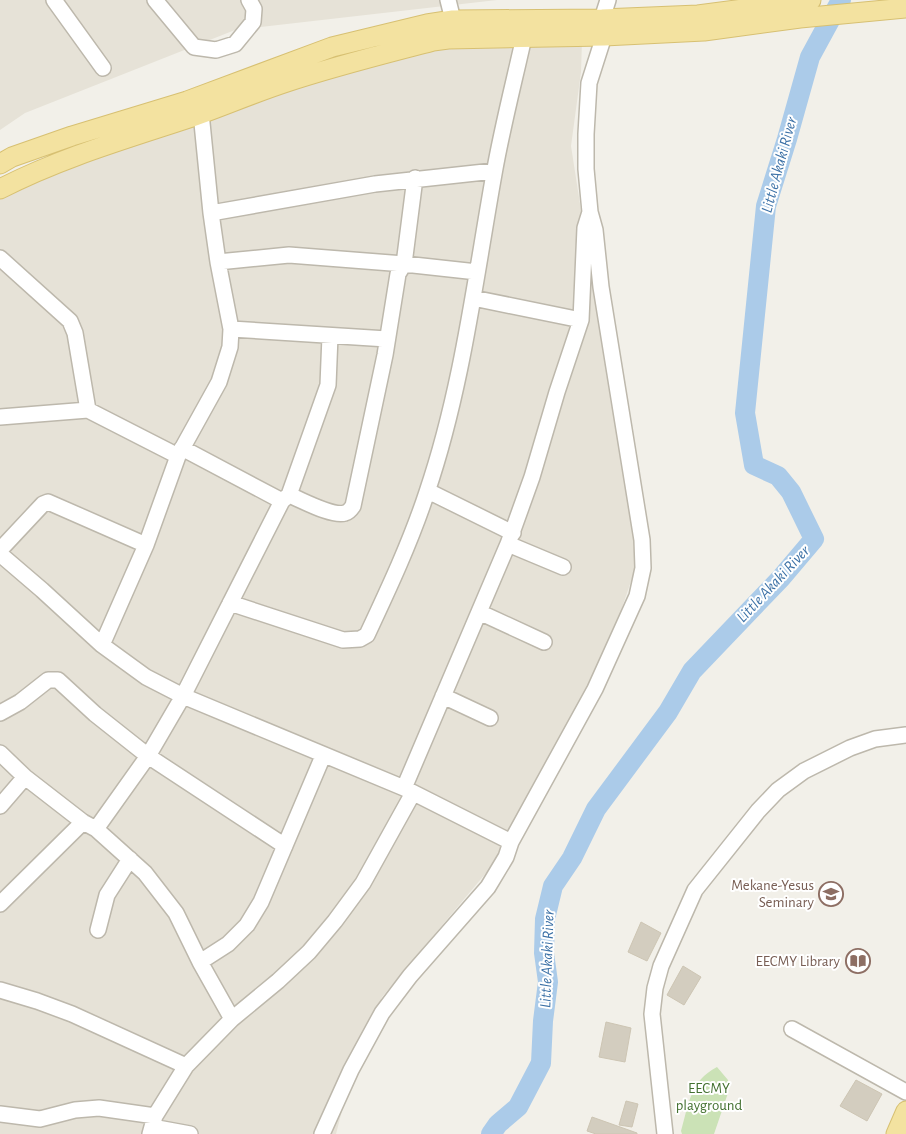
<svg xmlns="http://www.w3.org/2000/svg" width="906" height="1134" font-family="'Alegreya Sans',sans-serif">
<style>
.residential{fill:#e6e2d7}
.green{fill:#cbe2b6}
.lines{fill:none;stroke-linecap:round;stroke-linejoin:round}
.river{stroke:#abcbe9;stroke-width:20}
.building{fill:#d3cdbf;stroke:#cdc5b3}
.minor-casing{stroke:#bdb8ac;stroke-width:18}
.major-casing{stroke:#d7c072;stroke-width:21}
.minor{stroke:#fff;stroke-width:15}
.major{stroke:#f3e2a0;stroke-width:19}
.labels{text-anchor:middle;dominant-baseline:central;stroke-width:4;stroke-linejoin:round;paint-order:stroke}
.education-label{font-size:15px;fill:#785e54;stroke:#fff;text-anchor:end}
.park-label{font-size:15px;fill:#447131;stroke:#fff}
.water-label{font-size:16px;font-style:italic;fill:#3c71a6;stroke:#fff}
</style>
<rect width="100%" height="100%" fill="#f2f0e9"/>
<path class="residential" d="M0,0H497L235,30L25,113L0,130Z
M582,41L581,72L571,146L611,403L644,543L612,637L572,726L496,861L382,997L344,1103L336,1134H0V197L33,180L173,130L363,66L447,46Z"/>
<path class="green" d="M717,1067L728,1080V1093L714,1134H682L681,1131C689,1104 690,1081 717,1067Z"/>
<g class="lines">
<path class="river" d="M491,1134L498,1124L518,1107L541,1063L543,1021L548,982L544,953L545,919L553,886L572,858L596,809L668,712L692,671L781,578L814,539L791,492L778,476L754,465L745,413L766,206L787,139L810,57L841,0"/>
</g>
<path class="building" d="M641,922L661,933L647,961L628,952Z
M683,966L701,977L684,1005L667,995Z
M606,1022L631,1028L625,1062L599,1057Z
M856,1080L882,1094L867,1121L840,1106Z
M626,1101L638,1104L632,1127L619,1125Z
M592,1117L637,1133V1134H596L587,1131Z"/>
<g class="lines">
<defs>
<path id="minor" d="M54,0L103,68
M155,0L194,47L216,50L235,44L253,22L254,9L249,0
M448,0L453,20
M602,19L608,0
M211,213L375,184L494,171
M0,258L70,321L75,333L88,410
M218,262L289,255L404,264L477,272
M473,298L581,320
M231,329L387,339
M0,417L88,410L178,456
M182,448L282,501L289,495L328,385L330,336
M428,491L513,533
M289,495C302,500 332,517 345,513C349,512 351,509 353,506L385,355L398,274L404,264L415,178
M508,544L563,567
M0,550L43,504L48,502L146,545
M0,554L42,590L102,645L146,677L183,696L404,788L511,842
M230,603L343,640L360,639L367,635C389,588 411,541 427,492C462,389 475,280 494,174C502,128 514,82 524,37
M479,612L544,642
M102,645L146,545L178,456L219,382L230,347L231,329L218,262L211,213L201,113
M443,696L490,718
M0,713L20,702L48,680H58L95,714L148,756L285,846
M0,753L25,777L83,822L96,829L145,873L176,913L200,962L232,1019
M404,788L508,544L532,477L557,392L581,320L585,228L590,212
M0,806L25,777
M96,829L148,756L183,696L282,501
M0,904L83,822
M98,930L107,895L130,859
M200,962L228,944L247,925L261,902L323,756
M0,990L37,1001L72,1014L186,1066
M792,1029L906,1092
M0,1114L40,1119L75,1110L99,1108L155,1116
M152,1127L190,1134
M150,1134L155,1116L186,1066L232,1019L278,981L309,952L335,921L363,883L413,793
M322,1134L351,1070L382,1013L410,976L488,887L506,857L511,842L595,689L637,596L643,568L642,540L601,287L595,230L590,212L586,169V134L589,83L604,36
M665,1134L652,1014L655,988L661,966L695,890L758,811L778,790L804,771L850,748L875,739L906,735"/>
<path id="major" d="M0,164L12,157L72,136L187,101L332,47L427,24L453,20L602,19L698,15L811,0
M0,189C62,157 129,138 195,116C226,105 256,92 287,82C335,66 384,54 433,41L448,39L604,36L704,31L800,18L906,8
M896,1134L906,1111"/>
</defs>
<use href="#minor" class="minor-casing"/>
<use href="#major" class="major-casing"/>
<use href="#minor" class="minor"/>
<use href="#major" class="major"/>
</g>
<defs>
<symbol id="school-ring" viewBox="-11 -11 22 22"><circle r="9.5" fill="#fff" stroke="#8d6e63" stroke-width="1.5"/><path d="M0-5L7-2L0 1L-7-2ZM-4 1L0 2.5L4 1V4Q0 6-4 4Z" fill="#8d6e63"/></symbol>
<symbol id="library-ring" viewBox="-11 -11 22 22"><circle r="9.5" fill="#fff" stroke="#8d6e63" stroke-width="1.5"/><path d="M-6-4Q-3-5.5-.7-3.5V5Q-3 3-6 4ZM6-4Q3-5.5 .7-3.5V5Q3 3 6 4Z" fill="#8d6e63"/></symbol>
</defs>
<g fill-rule="evenodd">
<use href="#school-ring" x="817" y="880" width="28" height="28"/>
<use href="#library-ring" x="844" y="947" width="28" height="28"/>
</g>
<g class="labels">
<g class="education-label">
<text x="814" y="885">Mekane-Yesus<tspan x="814" dy="17">Seminary</tspan></text>
<text x="840" y="961">EECMY Library</text>
</g>
<g class="park-label">
<text x="709" y="1088">EECMY<tspan x="709" dy="17">playground</tspan></text>
</g>
<g class="water-label">
<text transform="translate(779 165) rotate(-75)">Little Akaki River</text>
<text transform="translate(773 584) rotate(-47)">Little Akaki River</text>
<text transform="translate(547 959) rotate(-88)">Little Akaki River</text>
</g>
</g>
</svg>
